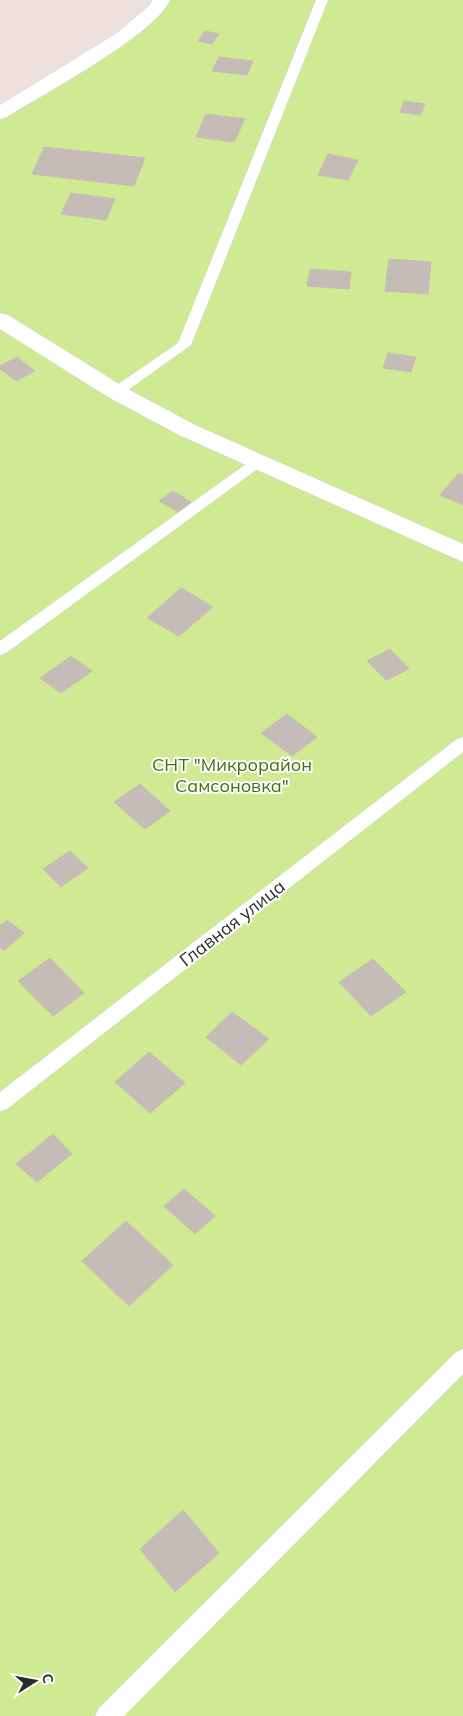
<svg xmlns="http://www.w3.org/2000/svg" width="463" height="1716" font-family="Mulish,sans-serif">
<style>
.green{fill:#cfea92}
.building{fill:#c6bcb7;stroke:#cabbb5}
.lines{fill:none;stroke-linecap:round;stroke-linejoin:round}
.service-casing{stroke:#cad5de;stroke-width:1}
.minor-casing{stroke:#cad5de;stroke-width:1}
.service{fill:#fff;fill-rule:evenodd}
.minor{fill:#fff;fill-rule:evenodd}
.labels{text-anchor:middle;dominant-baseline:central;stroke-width:4;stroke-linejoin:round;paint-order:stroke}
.park-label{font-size:18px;fill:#477013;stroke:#fff}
.street-label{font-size:18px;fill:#2b2b2b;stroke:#fff}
</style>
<rect width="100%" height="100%" fill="#eee0dc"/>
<path class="green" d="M161,0H463V1716H0V113L123,37Z"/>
<path class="building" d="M205,31L219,34L212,44L198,41Z
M219,57L253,61L247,75L212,71Z
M404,101L425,104L420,115L400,112Z
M206,114L245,119L234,142L196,137Z
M44,147L145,158L134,186L32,174Z
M328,154L358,160L348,180L318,175Z
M71,193L115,199L106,220L61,214Z
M389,259L431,262L428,294L385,291Z
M310,269L351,272L349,289L307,286Z
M388,353L416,357L411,372L383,368Z
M17,357L35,371L16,381L0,369V366Z
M459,473L463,475V505L440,495Z
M173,491L191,502L178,512L159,501Z
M181,588L213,607L179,636L147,618Z
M390,649L409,669L386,680L367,661Z
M71,656L92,671L61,693L40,678Z
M287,714L317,737L292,756L261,733Z
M140,784L170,811L145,829L114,802Z
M70,851L88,868L61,887L43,869Z
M7,920L24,933L4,951L0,947V926Z
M50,958L84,993L53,1016L18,981Z
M373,959L406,992L371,1016L339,982Z
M232,1012L269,1039L241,1065L206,1037Z
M149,1052L185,1083L150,1113L115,1082Z
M53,1134L72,1154L37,1182L16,1164Z
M184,1189L215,1216L195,1234L164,1206Z
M126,1221L173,1265L129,1306L82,1261Z
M183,1510L219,1553L175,1592L140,1549Z"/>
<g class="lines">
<defs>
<path id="service" d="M316,0H328L191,345L121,395H111L109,392L111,389L178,343Z
M258,457L263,459L265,462L263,465L6,653L0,655V641L253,459Z
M463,737V752L7,1109L0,1111V1092L457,739Z
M463,1349V1374L124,1716H95L99,1708L456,1352Z"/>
<path id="minor" d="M152,0H170C156,34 42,95 7,117L0,119V105L117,33L150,5Z
M0,313L8,315L124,387L195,425L463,544V562L179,435L108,397L0,329Z"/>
</defs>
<use href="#service" class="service-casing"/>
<use href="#minor" class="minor-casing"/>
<use href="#service" class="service"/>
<use href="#minor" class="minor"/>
</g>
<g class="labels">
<g class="park-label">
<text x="232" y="764">СНТ "Микрорайон<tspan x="232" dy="21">Самсоновка"</tspan></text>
</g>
<g class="street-label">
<text transform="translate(232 923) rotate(-38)">Главная улица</text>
</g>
</g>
<g transform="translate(35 1681) rotate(79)" stroke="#ffffff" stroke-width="4" paint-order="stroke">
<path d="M0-4L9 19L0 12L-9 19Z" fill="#2b2b2b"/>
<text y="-8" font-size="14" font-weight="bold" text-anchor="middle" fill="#2b2b2b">С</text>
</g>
</svg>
